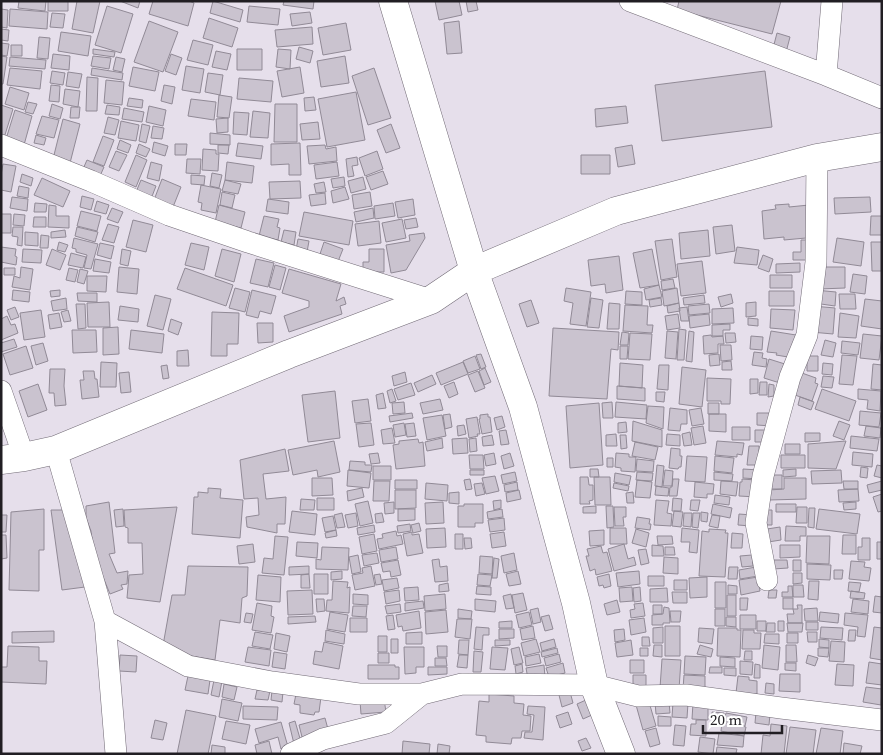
<svg xmlns="http://www.w3.org/2000/svg" width="883" height="755" font-family="'Source Serif 4',serif">
<style>
.building{fill:#cac3cf;stroke:#918a96}
.lines{fill:none;stroke-linecap:round;stroke-linejoin:round}
.street-casing{stroke:#726b76;stroke-width:22}
.secondary-casing{stroke:#726b76;stroke-width:29}
.street{stroke:#fff;stroke-width:21}
.secondary{stroke:#fff;stroke-width:28}
</style>
<rect width="100%" height="100%" fill="#e6dfeb"/>
<path class="building" d="M19,1H46L45,11L18,8Z
M48,1H68V11H48Z
M77,1H100L93,33L72,29Z
M120,1H140L138,8Z
M153,1H189L194,3L188,26L149,14Z
M213,1L243,10L240,22L210,13Z
M284,1H314L313,9L283,5Z
M435,1H459L462,15L439,20Z
M466,1H476L478,10L468,12Z
M679,1H781L772,34L677,10Z
M107,6L133,14L121,53L95,45Z
M249,6L280,9L278,25L247,22Z
M1,9L8,10L7,28L1,27Z
M10,9L48,12L47,29L9,26Z
M310,12L312,23L292,26L290,14Z
M52,13L65,14L63,28L50,27Z
M209,18L238,28L232,47L203,38Z
M149,21L178,32L163,72L134,62Z
M459,21L462,53L447,54L444,23Z
M346,23L351,50L323,55L318,28Z
M312,27L313,44L277,47L275,30Z
M1,29L9,30L8,41L1,40Z
M61,32L91,36L88,56L58,51Z
M777,33L790,37L784,60L771,56Z
M39,37L50,38L48,59L37,58Z
M193,40L213,45L208,65L187,60Z
M1,43L9,44L7,56L1,55Z
M11,45H22V56H11Z
M299,47L313,51L310,63L296,59Z
M93,49L115,52L114,57L93,54Z
M237,49H262V70H237Z
M278,49L291,50L290,69L276,67Z
M216,51L231,54L227,70L212,67Z
M53,54L70,56L69,70L51,68Z
M171,54L182,58L176,75L165,71Z
M1,56L7,57L3,84H1Z
M93,56L111,58L109,69L91,66Z
M345,56L349,83L321,87L317,61Z
M10,57L46,60L45,69L9,66Z
M116,57L125,59L122,72L113,70Z
M186,66L204,69L200,93L182,90Z
M133,67L159,72L155,91L129,86Z
M300,67L304,93L282,97L277,71Z
M10,68L42,71L40,89L7,85Z
M92,68L123,73L122,80L91,75Z
M374,68L391,118L368,125L352,76Z
M52,71L65,73L63,85L50,83Z
M765,71L772,127L662,141L655,85Z
M68,72L82,74L79,88L66,86Z
M208,73L223,75L220,95L205,92Z
M87,77L98,78L97,111H86Z
M239,78L273,81L271,102L237,99Z
M106,80L124,82L122,105L104,103Z
M51,85L60,86L59,102L49,101Z
M164,85L175,87L172,104L161,101Z
M10,87L29,93L24,110L5,104Z
M65,89L80,91L78,107L63,104Z
M356,92L365,140L327,147L318,99Z
M219,95L232,97L229,118L217,117Z
M314,97L316,110L305,111L304,98Z
M129,98L143,100L142,108L127,106Z
M191,99L216,102L214,120L188,116Z
M28,102L37,104L33,114L25,112Z
M52,104L63,108L60,119L49,116Z
M275,104H297V142H274Z
M1,105L13,109L4,138H1Z
M107,105L120,107L119,115L105,114Z
M149,106L166,110L163,126L146,122Z
M626,106L628,123L596,127L595,109Z
M71,107H80L79,118H70Z
M124,108L144,112L142,122L122,119Z
M15,110L32,116L24,145L6,139Z
M253,111L270,113L268,138L250,137Z
M234,112L249,113L247,135L233,134Z
M42,116L59,120L54,138L36,134Z
M108,117L119,120L115,135L104,133Z
M228,118V132L217,133L216,119Z
M63,119L80,124L70,163L53,159Z
M121,121L139,125L136,141L118,138Z
M318,122L320,139L302,140L300,124Z
M142,124L150,126L146,143L139,141Z
M391,124L400,148L386,153L377,130Z
M153,126L164,128L162,139L151,138Z
M210,133L230,135V145L210,144Z
M36,135L46,138L44,145L34,143Z
M103,136L114,140L104,166L93,162Z
M120,140L131,145L128,153L117,149Z
M154,142L168,146L165,156L152,152Z
M238,143L263,146L261,159L236,156Z
M300,143L301,175H289V164L271,165V144Z
M139,144L150,149L146,157L136,153Z
M175,144H187L186,155H175Z
M218,145H229L228,154L218,153Z
M325,145L326,149L336,147L337,161L309,164L307,146Z
M632,145L635,164L618,167L615,148Z
M203,149L216,150V154H219L218,171L202,170Z
M116,151L127,155L119,171L109,167Z
M377,151L383,169L365,176L359,158Z
M136,155L147,160L136,187L125,182Z
M581,155H610V174H581Z
M357,157L358,165L352,166L354,176L348,177L346,159Z
M187,159H201L200,174L186,173Z
M87,160L104,167L100,176L83,169Z
M151,162L162,165L159,181L147,178Z
M227,162L254,166L252,183L225,180Z
M337,162L339,176L316,179L314,165Z
M3,164L16,166L11,192L1,190V175Z
M383,171L388,184L371,190L366,177Z
M212,173L222,175L219,188L210,186Z
M22,174L33,178L31,186L20,182Z
M191,175L205,176L204,185L191,184Z
M344,177L345,186L333,188L331,179Z
M363,177L366,189L351,193L348,181Z
M42,178L70,191L63,207L34,195Z
M162,179L181,187L173,207L154,200Z
M141,180L156,186L151,199L136,192Z
M225,180L241,184L238,194L222,191Z
M300,181L301,198L270,199L269,182Z
M324,182L326,192L316,193L314,184Z
M201,185L221,189L216,213L201,210L202,203L198,202Z
M19,186L29,188L28,198L17,196Z
M345,187L349,199L333,203L331,191Z
M222,192L235,195L232,208L220,205Z
M370,192L372,206L354,209L352,195Z
M325,193L326,204L311,206L309,195Z
M82,196L94,199L91,210L80,207Z
M12,197L28,199L27,211L10,208Z
M870,197L871,212L835,214L834,198Z
M268,199L289,202L288,214L266,211Z
M413,199L415,215L398,218L395,202Z
M97,201L109,205L106,214L94,211Z
M35,203L47,204L46,212H34Z
M393,203L395,216L375,219L374,206Z
M789,204V207L809,205L806,238L784,240V237L764,239L762,211L776,209L775,205Z
M49,205L56,206V216H69V228L48,227Z
M219,205L245,212L241,228L215,222Z
M112,208L123,212L118,223L107,219Z
M373,208L374,218L356,222L354,212Z
M81,211L101,216L97,231L77,226Z
M304,212L353,221L349,245L299,236Z
M1,214H11V233H1Z
M14,214L25,215L24,226L13,225Z
M264,216L279,219L277,227L280,228L278,240L259,236Z
M871,216H882V235H870Z
M34,217H46V227H33Z
M416,218L418,227L406,229L404,220Z
M402,219L406,238L386,242L382,223Z
M133,220L153,225L146,252L126,247Z
M379,221L381,243L358,246L355,224Z
M108,224L119,227L114,243L102,240Z
M732,225L735,251L716,254L713,227Z
M13,227H23L22,246L17,245L18,237L12,236Z
M77,227L98,232L95,242L75,236Z
M65,230L66,237L51,238V232Z
M284,230L296,232L294,245L281,242Z
M708,230L710,256L681,259L679,233Z
M25,232L38,233V246L25,245Z
M424,233L425,238L406,270L391,273L386,245L410,241L409,235Z
M41,235L49,236L48,248H40Z
M74,238L98,244L91,269L84,268L87,255L76,252V249L72,248Z
M837,238L864,242L861,266L833,262Z
M298,239L309,241L307,252L296,250Z
M672,239L677,277L661,280L655,241Z
M801,240H807V260H793V252H801Z
M59,242L68,245L65,252L57,250Z
M324,242L343,249L337,264L319,257Z
M871,242H882V271H872Z
M100,243L114,246L111,259L97,255Z
M191,243L209,247L204,270L185,265Z
M1,247L16,249L15,256L17,257L16,265L1,262Z
M737,247L759,250L757,265L734,263Z
M23,249L42,250L41,263L22,262Z
M52,249L66,255L60,270L46,265Z
M122,249L131,251L128,266L120,264Z
M222,249L241,254L234,282L215,276Z
M369,249H384V272H363V262H369Z
M652,249L659,285L640,288L633,253Z
M71,253L86,257L83,268L68,265Z
M763,255L773,259L769,272L758,268Z
M619,256L623,290L606,293L605,284L591,286L588,260Z
M95,259L111,262L109,273L93,271Z
M256,259L274,263L268,287L250,283Z
M702,261L706,293L681,296L677,264Z
M800,263V272L776,273V264Z
M275,265L286,268L280,290L269,287Z
M21,267L33,269L30,290L12,287L14,276L20,278Z
M119,267L139,269L137,294L117,292Z
M818,267H845V288L819,289Z
M4,268H15V275H4Z
M69,268L78,270L75,282L66,280Z
M185,268L233,285L226,306L177,289Z
M80,269L88,271L84,284L77,282Z
M289,269L341,284L336,301L344,297L346,304L340,306L342,314L289,332L284,316L309,307V301L282,293Z
M853,274L867,276L865,294L850,292Z
M770,275H792V288H770Z
M87,276H107L106,292L87,291Z
M673,279L675,288L662,290L661,281Z
M659,285L662,297L646,300L644,289Z
M235,288L250,292L245,312L229,308Z
M566,288L591,292L586,326L570,324L573,303L564,301Z
M677,288L679,303L664,306L662,291Z
M13,290L30,292L29,302L12,300Z
M60,290V296L51,297L50,291Z
M252,290L276,296L271,314L260,311L258,318L246,315Z
M815,290L836,292L835,306L814,303Z
M626,291L642,292V305L625,304Z
M769,291H794V306H769Z
M77,293H97V302L78,301Z
M731,294L733,303L721,307L718,297Z
M839,294H855L856,309H840Z
M155,295L171,299L163,330L147,326Z
M704,295L705,303L684,305L683,298Z
M66,298L67,309L53,311L51,301Z
M591,298L603,300L599,328L587,327Z
M661,298L662,305L650,307L649,300Z
M865,299L882,301V329L861,326Z
M531,300L539,323L527,327L519,304Z
M109,302L110,327H88L87,303Z
M756,302V316L746,317V303Z
M609,303L620,304L619,329H607Z
M679,303L680,311L668,313L667,306Z
M76,304H85L86,328L78,329Z
M709,304L710,313L689,315L688,306Z
M625,305L648,306L647,325H653L652,333L623,331Z
M120,306L139,309L138,322L118,320Z
M813,306L835,308L833,334L811,332Z
M15,307L19,317L11,320L7,310Z
M687,307L689,321H681L679,308Z
M733,308L734,323L712,324V309Z
M771,309L795,310L793,330L770,328Z
M41,310L45,337L24,340L20,313Z
M68,310L71,321L64,322L61,312Z
M212,312L239,313L238,344H227V356H211Z
M59,313L62,327L50,329L48,315Z
M840,313L859,316L856,338L838,337Z
M678,314L680,328L667,330L665,316Z
M709,314L710,325L690,328L689,316Z
M7,316L11,325L15,324L18,333L1,340V319Z
M748,318L758,319V326L748,325Z
M171,319L182,323L178,335L168,331Z
M257,323H273V342L258,343Z
M730,324V330H723V336H712V325Z
M118,327L119,354L103,355V328Z
M553,328L619,332L618,350L611,349L607,399L549,396Z
M679,329L686,330L684,360H677Z
M72,330H96L97,352L73,353Z
M131,330L164,334L162,353L129,349Z
M667,331L678,332L676,359L665,358Z
M689,331L694,332L692,362L686,361Z
M771,331L796,335L788,357L776,355L777,353L767,352Z
M622,332L629,333L628,345H620Z
M630,333L652,334L650,360L628,359Z
M725,333H735L736,342L726,343Z
M863,334L882,336L879,360L860,358Z
M711,335L712,337L723,336L724,344H718V353L704,354L703,336Z
M751,336L763,337L762,350L750,349Z
M14,339L17,347L1,352V343Z
M825,340L836,343L833,357L821,355Z
M842,341L860,343L858,355L841,353Z
M43,343L48,361L36,365L31,346Z
M720,345H731L732,360L721,361Z
M26,346L33,368L10,375L3,354Z
M620,346H628L627,359H620Z
M188,350L189,366H177V351Z
M754,352L763,353L762,358L767,359L766,367L752,365Z
M481,354L486,367L481,369L476,355Z
M719,354L720,365L710,366L709,355Z
M842,355L857,356L853,385L839,384Z
M475,356L480,369L468,373L463,361Z
M807,356H818V371H807Z
M769,359L788,365L783,384L764,378Z
M731,361L732,370H722V362Z
M101,362L117,363L116,387H100Z
M463,362L468,374L441,385L436,373Z
M620,363L643,365L642,388L619,386Z
M823,363L833,364L832,375L822,374Z
M873,364L882,365V390L871,389Z
M167,365L169,378L163,379L161,366Z
M659,365H669L668,390L657,389Z
M682,367L706,370L702,407L679,404Z
M485,368L491,382L484,385L479,371Z
M50,369H65L64,386L66,405L55,406L54,393H49Z
M83,371H94L95,379H97L99,397L82,399L80,380H84Z
M478,371L485,388L475,392L468,375Z
M129,372L131,392L121,393L119,373Z
M405,372L407,382L394,386L392,376Z
M799,372L816,378L815,383L818,384L812,401L792,394Z
M432,375L436,384L418,392L414,383Z
M823,376L834,377L832,388L821,387Z
M707,378L731,379L730,404H721V401H707Z
M750,379H758V393L750,394Z
M454,382L458,394L449,398L444,386Z
M760,382H767V395H759Z
M411,383L415,395L398,400L394,389Z
M38,384L47,410L28,417L19,391Z
M769,384L774,385V396L768,397Z
M617,386L645,388V401L617,399Z
M392,389L396,401L390,403L387,391Z
M822,389L856,401L849,421L815,409Z
M858,389L881,391L880,411L867,409L868,400L858,399Z
M335,391L340,438L308,442L302,395Z
M656,392H665L664,402L656,401Z
M383,393L386,408L378,409L376,395Z
M800,397L814,402L811,410L798,405Z
M368,399L371,421L355,423L352,401Z
M440,399L443,410L423,414L420,403Z
M404,402L405,413L393,414L392,403Z
M612,402L613,418H603L602,403Z
M616,402L647,405L646,419L615,417Z
M599,403L603,465L570,468L566,406Z
M708,403H719V414H708Z
M648,406L664,407L663,429L646,423Z
M670,408L687,410V424H681L680,431L668,430Z
M701,408L704,424L692,426L689,410Z
M860,411L881,413L879,427L859,425Z
M412,413L413,418L390,422L389,416Z
M757,413H771V426L757,425Z
M450,414L452,427L445,429L443,415Z
M488,414V417H490L492,432L482,434L479,419H480V415Z
M709,414H726V432L709,431Z
M442,415L446,436L427,440L423,418Z
M502,416L505,427L497,430L494,418Z
M477,417L480,434H477L478,436L469,438L466,419Z
M633,421L662,430V447L632,441Z
M839,421L850,425L844,440L833,436Z
M626,422L627,432L618,433V423Z
M371,423L374,445L359,447L356,424Z
M404,423L406,435L395,437L393,425Z
M414,423L416,436L407,437L405,424Z
M464,425L466,434L458,436L457,426Z
M703,426L706,443L694,445L691,428Z
M866,426L881,428L880,438L864,436Z
M732,427H750V440H732Z
M392,428L395,443L383,444L381,430Z
M506,430L509,444L501,445L499,431Z
M755,430H770V442H755Z
M690,432L692,445L684,446L682,434Z
M805,433H820V441L805,442Z
M616,434L617,446H606V435Z
M667,434L680,435V446L666,445Z
M492,435L494,445L483,446L482,437Z
M620,435H626L627,448L621,449Z
M851,436L879,439L877,451L850,448Z
M442,438L443,448L427,451L425,442Z
M467,438L468,453L453,454L452,439Z
M476,438L477,451L470,452L469,439Z
M418,439L419,443L423,442L425,466L396,469L393,445L399,444V441Z
M334,441L340,472L318,477L317,470L293,475L288,450Z
M717,441L744,443L742,455L737,454V457L715,455Z
M846,441L836,469L808,468V444Z
M635,442L658,447L655,460L632,456Z
M785,444H800V454H785Z
M749,446H759V465H747Z
M671,448L680,449V456H682L681,467H679L678,469L669,468Z
M285,449L289,471L263,474L266,499L286,497L285,524H277V533L247,527L246,517L259,515L258,498L244,499L240,460Z
M853,452L873,454L872,467L852,465Z
M378,453L380,463L371,464L369,454Z
M494,453L496,464L486,466L484,455Z
M510,453L514,466L504,469L501,456Z
M616,453L629,454V457H636L635,472L621,471V468L615,467Z
M469,455H483L484,469H470Z
M781,455H805V468H781Z
M687,456L707,457L705,482L685,481Z
M715,456L734,458L732,473L714,471Z
M607,458H613V467H607Z
M637,459L654,461L653,472L636,471Z
M350,461L365,462V465H372L371,472L349,470Z
M657,465L664,466L662,487L655,486Z
M877,465L882,466V478L874,476Z
M373,466H391V480H373Z
M861,467L868,468L867,478L860,477Z
M590,469H598L599,477H590Z
M743,469L759,470L758,479L743,478Z
M796,469V476L783,477V470Z
M348,470L371,473L369,488L347,486Z
M470,470H484V475H470Z
M665,470L673,471L672,486H663Z
M841,470L842,483L812,484L811,471Z
M515,472L517,481L503,484L501,475Z
M637,472L653,473L652,481L636,480Z
M714,472L733,474L732,481L714,480Z
M615,473L631,476L629,485L614,482Z
M771,475H782V489H771Z
M495,476L499,491L486,494L482,478Z
M580,477H588L589,485H593V500L589,501L590,504H580Z
M594,477H610L611,505H595Z
M312,478H332L333,495L312,496Z
M784,478H806V499L769,500V490L784,489Z
M470,479L472,489L466,490L464,480Z
M673,479H679L677,496H669L670,487H672Z
M742,479L756,480L757,497L739,496L740,482H742Z
M395,480H417V489H395Z
M637,480L652,482L650,498L635,497Z
M374,481H390L389,501H373Z
M721,481L738,482L736,496L720,494Z
M843,481H858V489H844Z
M882,481V490L869,493L867,485Z
M517,482L518,490L505,492L504,485Z
M695,482L714,484L713,494H707V498L694,497Z
M426,483L448,485L447,501L425,499Z
M482,483L485,494L476,496L474,484Z
M614,483L629,486L628,491L613,488Z
M656,486L669,488L668,496L655,495Z
M208,488L221,489L220,498L243,500L240,538L192,534L194,497H198V492L208,493Z
M362,488L364,497L348,501L347,491Z
M858,489L859,501L839,502L838,490Z
M395,490H416V508L395,509Z
M519,490L521,499L507,502L506,493Z
M459,492V504L449,503V493Z
M633,492L634,503H627L626,493Z
M882,494V511L878,512L873,497Z
M715,495L730,497L729,505L714,503Z
M317,498H334V510H317Z
M673,498L682,499L681,511H672Z
M301,499L315,500L314,510H300Z
M501,500V508L494,510L493,501Z
M656,500L669,501L667,513L672,514L671,526L654,525Z
M691,500H700L698,511L690,510Z
M368,501L373,523L360,526L355,504Z
M109,502L115,553L109,554L117,573L128,571L127,584L121,585L123,589L110,594L94,555L91,531L86,518V506Z
M394,502V513L385,514L384,503Z
M443,502L444,523L426,524L425,503Z
M856,502V509L844,510L843,503Z
M464,504H483V523H475V527H458V506H464Z
M713,504L732,508L730,518L711,514Z
M776,504H796V512H776Z
M596,506V513H583V507Z
M606,506H613L614,527L607,528Z
M177,507L160,602L127,598L129,575L143,574L142,543H128V528L125,527L124,510Z
M614,507H626V517H623L624,526H615Z
M797,507H807V523H796Z
M809,508H815L814,528L808,527Z
M44,509V550H39V591L9,590L11,512Z
M123,509L124,526L116,527L114,510Z
M398,509H415V520L398,521Z
M502,509L503,517L488,519L487,512Z
M819,509L860,514L857,534L816,529Z
M51,510H65L85,587L62,590Z
M760,510H772V525H761Z
M292,511L317,514L315,535L289,532Z
M674,511L683,512L681,527L672,526Z
M701,512L708,513L707,522L701,521Z
M342,513L345,527L337,528L334,515Z
M356,513L358,526L348,528L345,515Z
M382,513L384,522L376,523L375,514Z
M684,513H692L691,527L683,526Z
M693,513H700L698,528L692,527Z
M739,514L752,515L751,526L738,525Z
M1,515H7L6,532H1Z
M712,515L720,516L718,528L709,526Z
M333,516L336,530L325,532L322,518Z
M637,517L650,519L649,524H651L650,530L635,528Z
M504,518L505,530L490,532L488,520Z
M419,523L421,531L413,533L411,525Z
M410,524L411,531L398,533L397,526Z
M374,525L375,532L358,535L357,528Z
M786,526L806,527V536H800V541H785Z
M780,527L781,540L768,542L767,529Z
M445,528L446,547L427,548L426,529Z
M610,528H626L627,544H610Z
M682,528L699,530L697,553L689,552L690,542H681Z
M636,529L649,533L646,547L632,543Z
M709,529L726,530L725,533H728L725,577L699,576L702,531L709,532Z
M336,530L337,536L326,538L325,533Z
M604,530V545L590,546L589,531Z
M396,531L397,536L401,535L403,544L379,549L377,539L383,538L382,534Z
M412,532V535L419,534L423,553L407,556L403,534Z
M504,532L506,546L492,548L490,534Z
M732,533L743,534L742,548H731Z
M374,534L377,551L362,554L359,537Z
M455,534H463V549H455Z
M1,535H6L7,558L1,559Z
M843,535H856V554H842Z
M275,536L288,537L284,575L262,573L264,558L273,559Z
M657,536H672L673,544L658,545Z
M807,536H830L829,564L806,563Z
M464,538H471L472,548L465,549Z
M862,538H870V560H858V547H862Z
M297,542L318,543L317,558L296,556Z
M877,542H882V559H877Z
M253,544L255,562L239,564L237,546Z
M624,544L628,559L634,557L636,565L614,571L608,549Z
M652,545L663,546L664,556H652Z
M780,545H800V557L780,558Z
M601,546L603,553L607,552L612,571L596,575L595,569L590,571L586,556H589L587,549Z
M322,547L349,548L348,570L316,569V559L321,560Z
M396,547L398,559L381,562L379,550Z
M665,547H674L675,555H665Z
M646,549L649,563L641,565L638,550Z
M377,553L379,563L364,566L362,555Z
M514,553L517,570L504,573L501,556Z
M358,555L361,572L352,574L349,557Z
M752,555L753,566L742,567L740,556Z
M480,556L493,557L492,574L479,573Z
M664,557L678,558V574L663,573Z
M494,558L499,559L497,578H492Z
M439,559L440,567L447,566L448,581L435,582L432,560Z
M398,560L401,575L391,577L390,571L383,572L381,563Z
M772,560H787L788,568L773,569Z
M793,560H801V571H793Z
M851,561L865,562L864,567L871,568L869,581L849,579Z
M807,564L831,565L830,580L807,579Z
M188,566L248,567L247,596L242,598L240,623L220,620L215,660L162,651L172,595H185Z
M309,566V574L289,575V567Z
M371,566L375,586L355,590L352,575L363,573L362,568Z
M729,567H738L737,579H728Z
M756,567L758,576L740,579L739,570Z
M834,570H843L842,579H834Z
M342,571V579L331,580V572Z
M518,571L521,584L509,586L506,574Z
M639,571L640,584L618,587L616,573Z
M793,573H802V583L793,584Z
M309,574L310,588H301V575Z
M314,574H328V594H314Z
M380,574L382,584L376,585L374,575Z
M478,574L492,575L490,586L477,585Z
M609,574L611,586L604,588L603,585L599,586L597,577Z
M258,575L281,577L280,602L256,600Z
M648,576H664V586H648Z
M707,577V597L690,598L689,578Z
M758,577L760,591L741,595L739,580Z
M397,578L399,588L384,591L382,580Z
M674,580H687V590H674Z
M333,581L348,582L347,588L350,587L349,613L326,611L327,600H332Z
M809,581H819L818,600L808,599Z
M715,582H726V608H715Z
M849,582L861,583L859,592L848,591Z
M448,583L449,591L439,592V585Z
M728,585L737,586V594H728Z
M793,585H803L804,597H793Z
M477,586L491,587V595L476,594Z
M788,586H792L793,597H782V592H788Z
M418,587L419,600L405,601L404,588Z
M632,587L633,601L620,602L619,588Z
M640,587L641,601L634,602L633,588Z
M667,588L668,602H650V589Z
M312,590L313,614L288,615L287,591Z
M399,590L400,601L386,604L384,592Z
M769,590H777L776,598H768Z
M851,591L865,593L864,599L850,598Z
M672,592H687V603H673Z
M523,593L527,610L515,613L512,595Z
M353,594L368,595V605L353,604Z
M445,594L446,609L425,611L424,596Z
M511,594L514,608L506,609L503,596Z
M727,595H736V616H727Z
M875,596L882,597V613L873,612Z
M740,598H748L747,610H740Z
M783,598H793V609H783Z
M316,599H324L325,611L317,612Z
M475,599L496,601L495,612L475,610Z
M853,599L869,601L868,614L851,612Z
M617,600L620,612L607,615L604,604Z
M423,601L424,608L405,611V603Z
M257,603L272,606L271,616L274,617L271,633L252,630Z
M643,603L645,616L631,618L630,610L635,609L634,604Z
M400,604L401,612L387,614L385,606Z
M653,605H662V614H653Z
M797,605H802V623H788L787,614H794L793,609H798Z
M353,606H367L366,617L352,616Z
M664,607L669,608L670,623H663V625H652V615L663,614Z
M538,608L541,622L533,624L530,610Z
M817,608L818,621H805L804,609Z
M458,609L472,611L471,619L458,618Z
M715,609H725V626H715Z
M446,610L448,632L426,634L425,612Z
M419,611L421,628L403,631L402,626L398,627L396,615Z
M670,611H681L680,622H671Z
M330,612L348,615L345,632L327,629Z
M529,612L532,625L519,628L516,615Z
M820,612L839,614L838,623L819,621Z
M246,613L253,614L251,623L244,622Z
M845,613L868,615L865,637L857,636L858,627L844,625Z
M393,615L395,629L388,630L386,616Z
M549,615L553,629L545,631L541,617Z
M740,615H756V629H740Z
M315,616L316,622L288,624V617Z
M726,617H736V627L726,626Z
M350,618H367V632H350Z
M644,618L646,632L631,635L629,620Z
M457,619H472L470,639L455,637Z
M512,621V628H499V622Z
M757,621H766V631H757Z
M778,621H784V631H778Z
M806,622H818V630H806Z
M767,623H775V632H766Z
M787,623H803L802,632H788Z
M533,626L535,638L522,640L520,629Z
M665,626H680V656H665Z
M476,627L489,628V635H483L482,650L474,649Z
M663,627V643H653V628Z
M821,627L843,628L842,640L820,638Z
M874,627L882,628V660L870,658Z
M699,628L714,629L712,644L698,642Z
M718,628H737V630H741L740,657L717,656Z
M499,629H514V638L499,639Z
M624,629L625,640L615,642L614,630Z
M326,630L345,634L344,644L325,641Z
M743,630H754V633H761L760,649H742Z
M849,630H856L855,641H848Z
M54,631V642L12,643V632Z
M255,632L273,635L270,649L252,646Z
M422,632V644H406V633Z
M807,632H817V642H808Z
M276,633L290,636L287,652L274,649Z
M787,633H798V643H787Z
M765,634H779V644L764,643Z
M378,636H387V652H378Z
M642,637H649L650,646H642Z
M391,639H398V653H391Z
M536,639L540,652L524,656L521,643Z
M554,639L556,647L542,651L540,643Z
M819,639L829,640V648L819,647Z
M459,640H469L468,655L458,654Z
M495,640H510V645L495,646Z
M631,640L633,655L617,657L615,643Z
M831,641L845,642L844,662L829,661Z
M324,642L343,646L339,669L313,664L315,651L322,652Z
M654,645H662V657L653,656Z
M700,645L713,649L711,657L697,654Z
M764,645L780,647L778,670L762,668Z
M786,645H796L797,662H786Z
M8,646L39,647V661H47L46,684L1,682V667H7Z
M437,646H447V657H438Z
M248,647L271,650L269,666L245,662Z
M404,647H424V667H416V673L405,674Z
M492,647L508,648L505,670L490,669Z
M519,647L523,663L514,665L511,649Z
M557,648L558,653L542,657L541,652Z
M640,648H648V656H640Z
M818,648H829L828,657L818,656Z
M474,651L483,652L481,672H473Z
M745,651H752V660H744Z
M274,652L287,654L285,669L272,667Z
M378,653H389V663H378Z
M539,654L541,663L526,666L525,657Z
M559,654L561,662L546,666L544,658Z
M120,655L137,656L136,672L119,671Z
M459,655H468L467,668L457,667Z
M808,655L818,658L815,666L806,663Z
M685,656L706,657L705,675L684,674Z
M720,657L735,658V667L720,666Z
M435,658H446L447,666H435Z
M662,659L681,660L679,689L660,688Z
M630,660H644V673H630Z
M740,661L753,662L752,675L740,674Z
M869,662L882,664V685L866,683Z
M563,663L565,673L549,677L546,668Z
M785,663H796V671L785,670Z
M522,664L523,672L516,674L515,666Z
M755,664L760,665V678H754Z
M837,664L854,665L853,686L835,685Z
M368,665H395V667H399V679H368Z
M544,665L545,677L528,679L526,668Z
M428,667H447V674L428,675Z
M710,667H722V673H709Z
M724,668H736V676L724,675Z
M780,674H800V692L779,691Z
M633,675H646V687H633Z
M684,675L705,676V690L683,689Z
M188,676L210,680L208,694L185,690Z
M738,676L749,677V680L757,681V694L736,693Z
M214,680L222,681L219,697L211,695Z
M766,683L774,684V694L765,693Z
M224,684L237,687L234,700L222,697Z
M866,687L882,689L881,705L863,702Z
M569,688L573,703L562,707L558,691Z
M257,690L270,691L268,700L255,699Z
M272,691L283,692L282,702L271,700Z
M296,694L321,697L319,712H315L314,715L300,713V705L294,704Z
M489,694L514,696V703L524,704L523,715L531,716L530,731H522L521,738H512L511,744L486,742V736L476,735L479,701L489,702Z
M222,699L242,703L238,721L219,717Z
M384,699L386,712L361,714L360,701Z
M586,700L592,715L583,719L577,704Z
M708,701V720L692,719L693,703Z
M649,702L656,726L643,730L636,705Z
M655,702H669L670,713L656,714Z
M673,702L688,703L687,718L672,717Z
M243,706L278,707L277,720L243,719Z
M528,706L545,707L543,740L524,738L525,732H532L534,715L527,714Z
M186,710L216,716L208,754H177Z
M568,712L572,724L560,728L556,716Z
M712,712L724,713V719H712Z
M756,712L770,714L769,725L755,723Z
M726,713L747,717L745,726L724,721Z
M658,716L671,717V726H658Z
M325,718L329,733L303,741L299,725Z
M155,720L167,723L163,740L151,738Z
M696,720H706V736L690,735L691,724H696Z
M226,721L250,725L246,744L222,739Z
M295,721L301,742L294,744L289,723Z
M281,722L288,747L281,749L278,737L259,743L255,729Z
M722,722L746,727L744,736L721,731Z
M771,724L787,726L784,754H761L763,735L770,736Z
M675,725L686,726L684,746L673,745Z
M790,727L816,730L813,754H786Z
M656,728L660,744L650,747L645,731Z
M821,728L843,731L840,754H816Z
M719,733L744,736L743,747L717,745Z
M700,737L715,739L713,754L698,752Z
M586,738L591,748L582,751L578,741Z
M269,741L272,754H257L255,745Z
M403,741L430,744L429,754H402Z
M844,743L862,746L860,754H843Z
M438,744L450,746L449,754H437Z
M212,745L225,747V754H211Z
M717,747L737,749L736,753L740,754H716Z"/>
<g class="lines">
<defs>
<path id="street" d="M630,1L826,75L882,98
M826,75L832,1
M1,145L91,181L169,215L248,242L431,300
M1,391L24,457
M56,450L105,621L116,754
M767,580L756,523L763,476L780,413L790,377L807,335L816,262L817,158
M105,621L188,666L272,682L359,694H422L462,684L594,685L638,696L686,695L781,708L882,720
M291,754L323,739L386,723L422,694"/>
<path id="secondary" d="M393,1L474,271L523,407L576,603L594,685L621,754
M1,460L24,457L56,450L289,354L431,300L474,271L616,211L817,158L882,147"/>
</defs>
<use href="#street" class="street-casing"/>
<use href="#secondary" class="secondary-casing"/>
<use href="#street" class="street"/>
<use href="#secondary" class="secondary"/>
</g>
<rect width="883" height="755" fill="none" stroke="#211e23" stroke-width="5"/>
<path d="M703 725v8h79v-8" fill="none" stroke="#211e23" stroke-width="2.5"/>
<text x="710" y="725" font-size="15" fill="#211e23" stroke="#ffffff" stroke-width="4" paint-order="stroke">20 m</text>
</svg>
